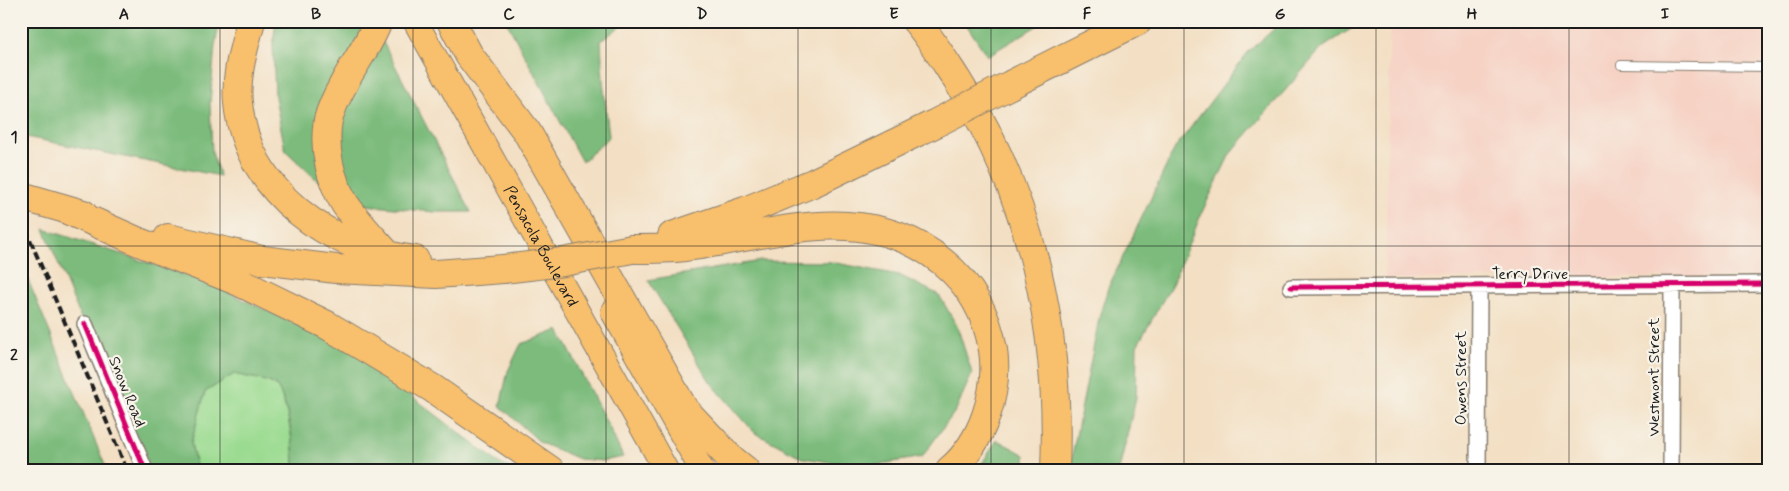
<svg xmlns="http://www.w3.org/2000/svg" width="1789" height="491" font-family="Mynerve,sans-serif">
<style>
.built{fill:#f6d2c4}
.green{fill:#9bdb91;stroke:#5c7c56}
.forest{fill:#7cbb7b;stroke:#4c6c4c}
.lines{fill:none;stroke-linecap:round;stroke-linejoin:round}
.lane-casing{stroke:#887e70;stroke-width:10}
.street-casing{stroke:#887e70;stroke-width:18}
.primary-casing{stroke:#887e70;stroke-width:26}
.highway-casing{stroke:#887e70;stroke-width:30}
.lane{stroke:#fff;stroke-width:8}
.street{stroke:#fff;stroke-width:15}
.primary{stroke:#f8bf6c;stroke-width:24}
.highway{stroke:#f8bf6c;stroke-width:28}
.rail{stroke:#1c1c1c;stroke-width:4;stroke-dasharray:8 4;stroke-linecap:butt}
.highway-bridge-casing{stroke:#887e70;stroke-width:30;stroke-linecap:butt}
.highway-bridge{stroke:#f8bf6c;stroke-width:28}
.cycleway-casing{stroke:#f7f3e8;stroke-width:8}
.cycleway{stroke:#d6006c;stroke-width:5}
.grid{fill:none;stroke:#1c1c1c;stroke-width:1;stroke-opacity:0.55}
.labels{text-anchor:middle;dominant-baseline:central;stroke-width:4.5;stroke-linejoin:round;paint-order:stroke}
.street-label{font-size:16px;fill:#1c1c1c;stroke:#f7f3e8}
.neatline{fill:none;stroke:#1c1c1c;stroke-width:2}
.grid-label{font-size:16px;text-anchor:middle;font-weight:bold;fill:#1c1c1c}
</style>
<rect width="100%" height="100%" fill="#f7f3e8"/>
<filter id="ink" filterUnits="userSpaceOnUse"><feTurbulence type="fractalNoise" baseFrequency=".02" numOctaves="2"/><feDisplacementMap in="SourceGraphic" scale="10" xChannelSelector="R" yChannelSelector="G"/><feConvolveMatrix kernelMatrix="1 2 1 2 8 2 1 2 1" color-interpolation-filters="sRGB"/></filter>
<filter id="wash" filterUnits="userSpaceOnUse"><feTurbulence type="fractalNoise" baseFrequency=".0096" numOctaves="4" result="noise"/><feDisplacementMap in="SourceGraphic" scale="20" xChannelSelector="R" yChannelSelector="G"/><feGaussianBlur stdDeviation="1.12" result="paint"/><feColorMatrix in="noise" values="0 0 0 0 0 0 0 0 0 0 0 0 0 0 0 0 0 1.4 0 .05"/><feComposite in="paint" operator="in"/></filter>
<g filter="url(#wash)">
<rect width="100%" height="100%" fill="#f3dfc3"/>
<path class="built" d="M1390,21H1768V277L1385,279Z
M1766,292H1768V470H1765Z"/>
<path class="green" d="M234,374C245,377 268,379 276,386C287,398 295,453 294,470H197L191,443L205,392Z"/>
<path class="forest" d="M21,21H220L215,45L210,103L212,153L220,176L21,136Z
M276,21H372L471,212H434L365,205L318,181L285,150L275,97L273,44Z
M506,21H627L601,41L603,81L609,137L582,162Z
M964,21H1045L987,56Z
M1283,21H1363L1322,48L1230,154L1203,210L1172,284L1137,346L1136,397L1119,470H1071L1073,451L1100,314L1108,288L1175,148L1249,51Z
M44,229L204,281L354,352L500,464L515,470H294C295,453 288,398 276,386C268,379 245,377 234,374L205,392L191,443L197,470H144Z
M761,261L831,262L899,275L939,295L957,326L972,373L956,410L922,457L865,467L803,458L755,433L711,383L648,280Z
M21,263L107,470H21Z
M559,330L611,431L623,457L603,461L579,459L541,443L500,406L508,371L521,344Z
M997,440L1025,455V470H978Z"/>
</g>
<g filter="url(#ink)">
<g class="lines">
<defs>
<path id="lane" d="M1621,65L1768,67"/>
<path id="street" d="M1291,287L1768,284
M85,324L145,470
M1478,470L1479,287
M1671,470L1672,285"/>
<g id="primary">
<path id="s1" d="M415,21L666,470"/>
<path d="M613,312L702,470"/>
</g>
<path id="highway" d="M251,21C244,48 235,75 238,103C247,193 331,250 415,260
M378,21C370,44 354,63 343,85C337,96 331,108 328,120C323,148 330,180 345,204C357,222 373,238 387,254
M451,21L469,55L527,132L684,409L730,458L745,470
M916,21C931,39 944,60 957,80C1032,198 1061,332 1055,470
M1014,83L1138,21
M21,196L83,214
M65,209L139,242L237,281L327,325L432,388L550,470
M672,236L745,211L813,183L932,125
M168,238L262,260L336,269L436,274L503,269
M632,249C650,249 668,249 685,247C698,246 710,243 723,241C761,234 808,223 847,226C919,230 981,276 993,350C999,392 983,442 950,470"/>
</defs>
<use href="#lane" class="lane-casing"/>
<use href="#street" class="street-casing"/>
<use href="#primary" class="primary-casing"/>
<use href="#highway" class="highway-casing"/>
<use href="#lane" class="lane"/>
<use href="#street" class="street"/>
<use href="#primary" class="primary"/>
<use href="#highway" class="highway"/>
<path class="rail" d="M21,218L127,470"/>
<defs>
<path id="highway-bridge" d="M932,125L1014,83
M503,269L563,262L632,249"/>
</defs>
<use href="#highway-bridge" class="highway-bridge-casing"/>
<use href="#highway-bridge" class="highway-bridge"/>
<defs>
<path id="cycleway" d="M1291,287L1768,284
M85,324L145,470"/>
</defs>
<use href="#cycleway" class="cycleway-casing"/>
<use href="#cycleway" class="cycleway"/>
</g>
</g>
<path class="grid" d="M220,21V470M413,21V470M606,21V470M798,21V470M991,21V470M1184,21V470M1376,21V470M1569,21V470M21,246H1768"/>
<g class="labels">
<g class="street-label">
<text stroke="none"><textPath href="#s1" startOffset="258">Pensacola Boulevard</textPath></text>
<text x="1530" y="274">Terry Drive</text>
<text transform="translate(1654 377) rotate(-90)">Westmont Street</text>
<text transform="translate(1461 378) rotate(-90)">Owens Street</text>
<text transform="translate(127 392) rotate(68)">Snow Road</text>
</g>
</g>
<rect width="1789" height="491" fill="none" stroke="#f7f3e8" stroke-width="55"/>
<rect x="28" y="28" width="1734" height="436" class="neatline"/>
<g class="grid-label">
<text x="124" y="19">A</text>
<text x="316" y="19">B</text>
<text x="509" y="19">C</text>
<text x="702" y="19">D</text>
<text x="894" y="19">E</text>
<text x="1087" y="19">F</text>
<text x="1280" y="19">G</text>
<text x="1472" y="19">H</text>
<text x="1665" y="19">I</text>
<text x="14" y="142">1</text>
<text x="14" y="360">2</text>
</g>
</svg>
